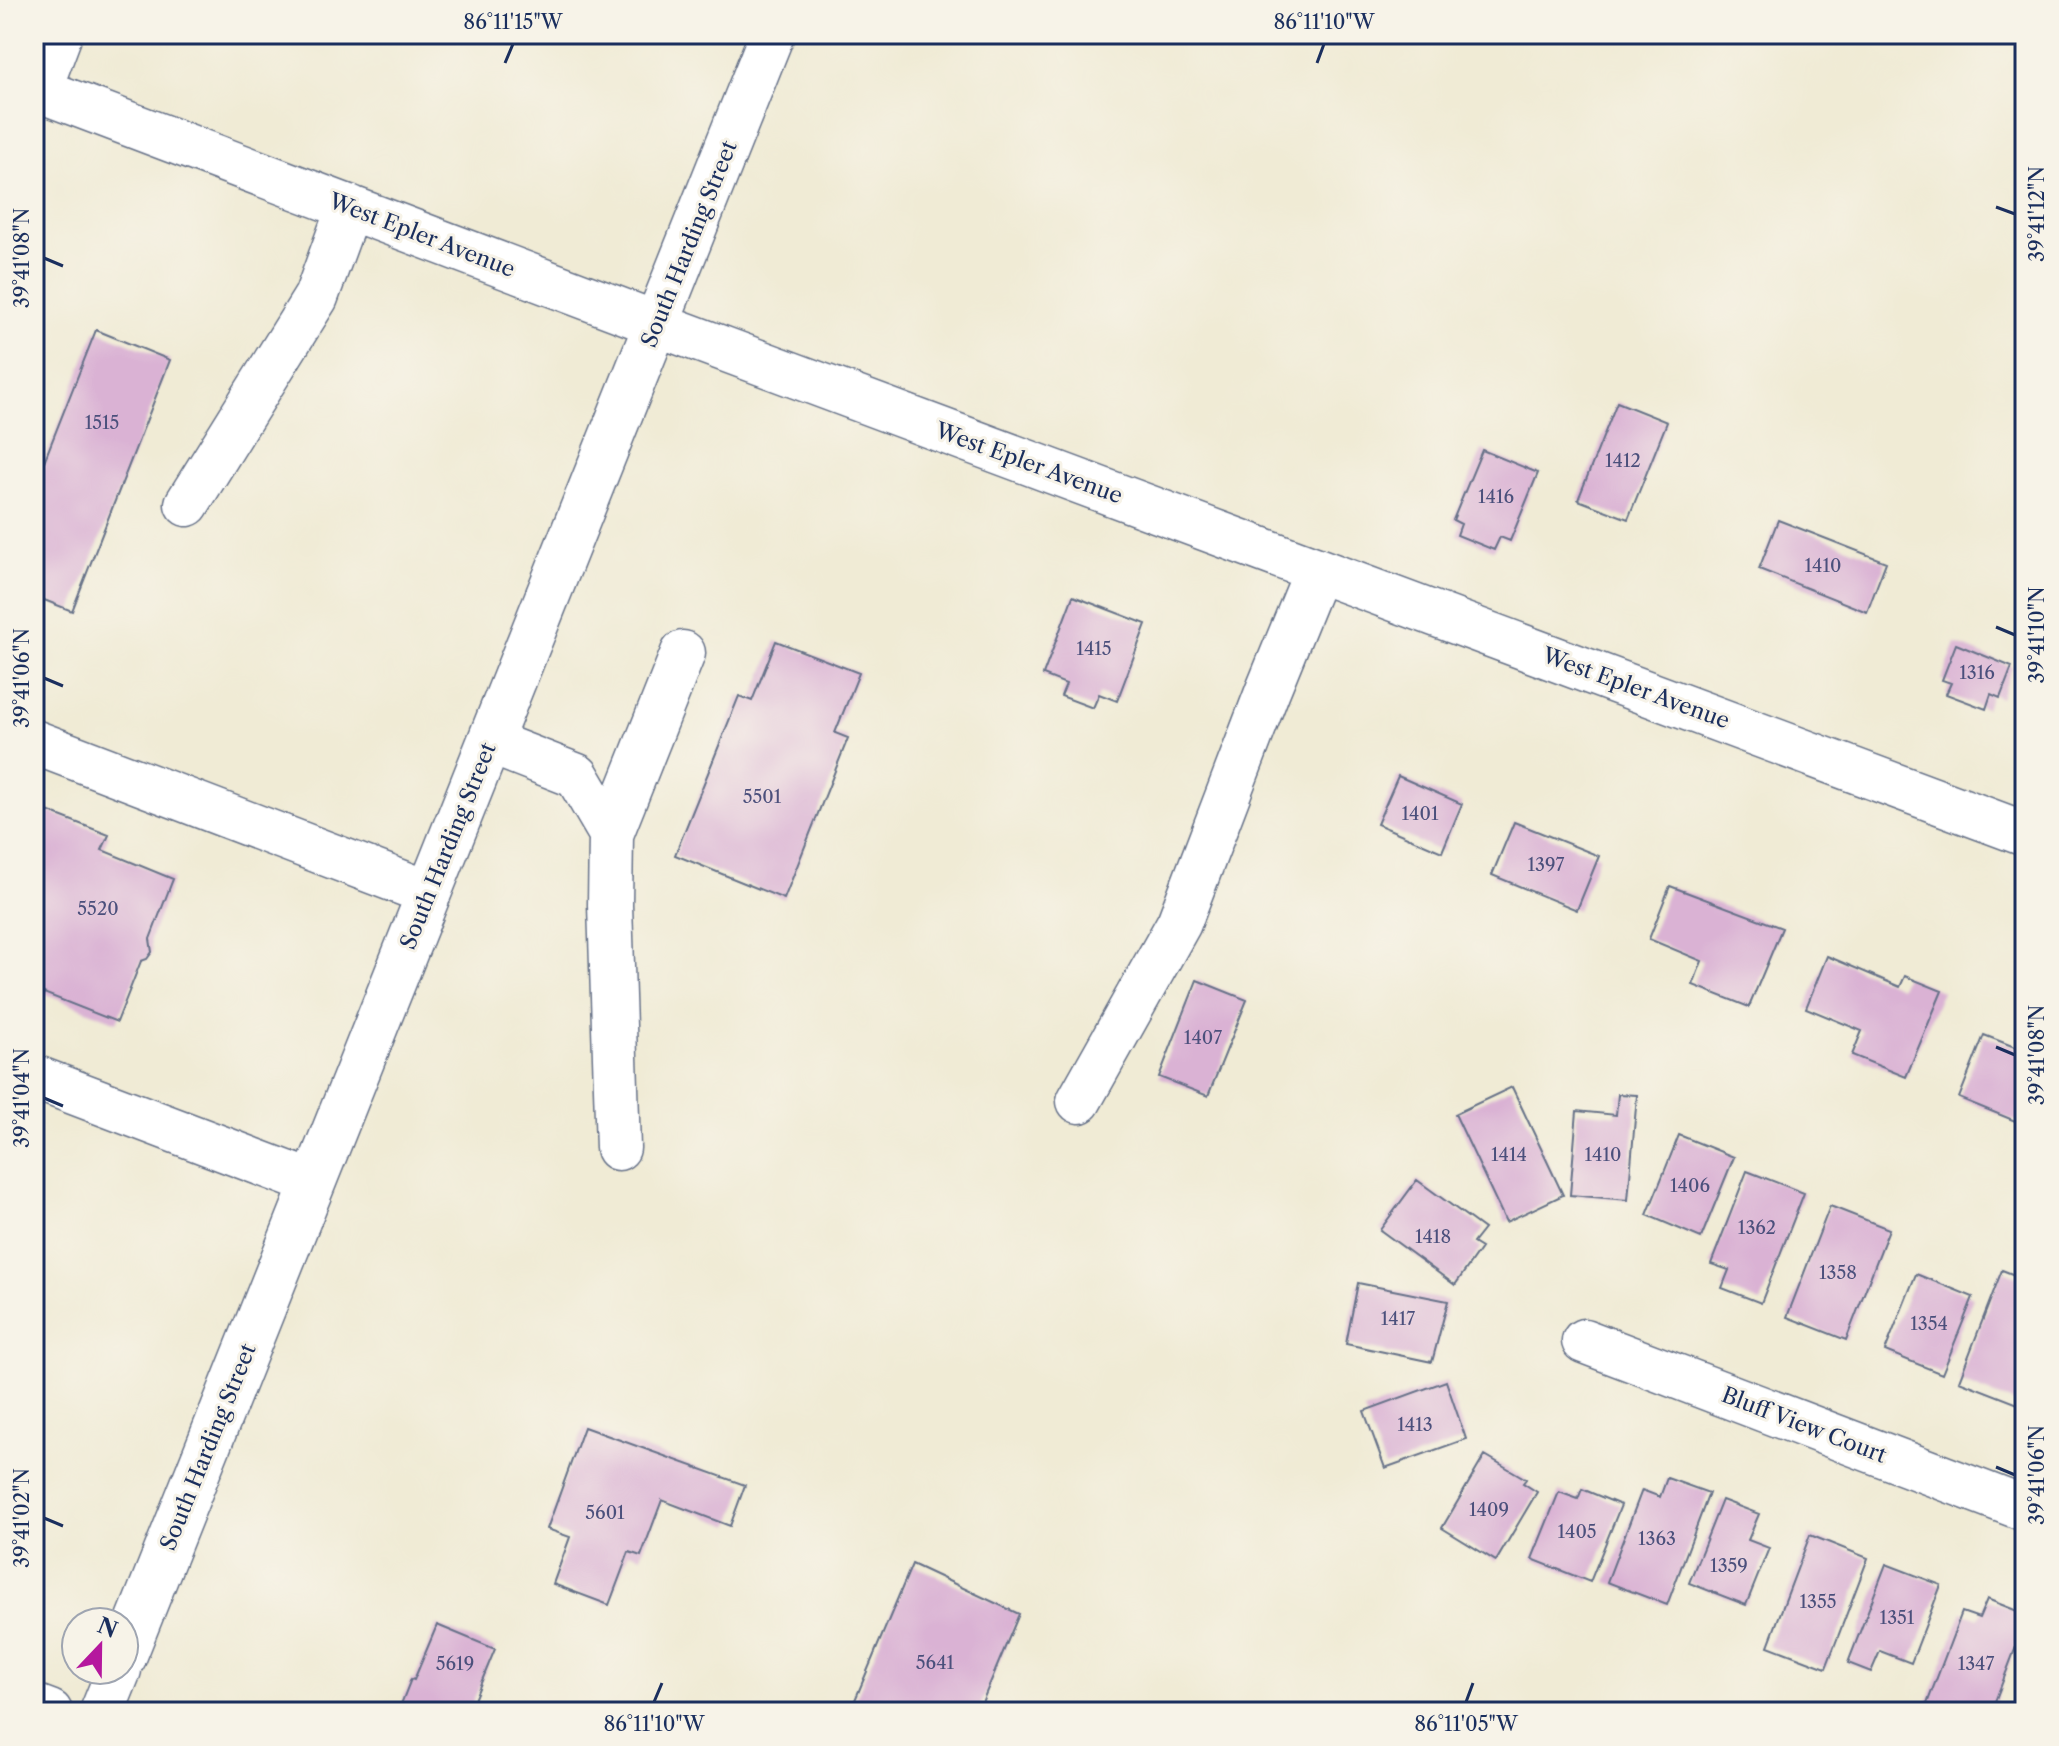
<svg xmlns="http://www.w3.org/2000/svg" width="2059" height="1746" font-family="'Libre Caslon Text',serif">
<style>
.building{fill:#dab2d4}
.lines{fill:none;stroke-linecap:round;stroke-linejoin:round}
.minor-casing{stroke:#667188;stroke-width:47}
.minor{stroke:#fff;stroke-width:44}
.ticks{fill:none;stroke:#1b2f5e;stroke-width:3}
.labels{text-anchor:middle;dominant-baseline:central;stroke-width:6;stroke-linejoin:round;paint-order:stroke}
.number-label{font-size:18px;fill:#4b507c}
.street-label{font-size:22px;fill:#1b2f5e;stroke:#f7f3e8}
.neatline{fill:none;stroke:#1b2f5e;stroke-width:3}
.ticks-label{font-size:20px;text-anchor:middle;fill:#1b2f5e}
</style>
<rect width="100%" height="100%" fill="#f7f3e8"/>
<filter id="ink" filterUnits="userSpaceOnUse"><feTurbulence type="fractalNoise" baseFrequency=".0125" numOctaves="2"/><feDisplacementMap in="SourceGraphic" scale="16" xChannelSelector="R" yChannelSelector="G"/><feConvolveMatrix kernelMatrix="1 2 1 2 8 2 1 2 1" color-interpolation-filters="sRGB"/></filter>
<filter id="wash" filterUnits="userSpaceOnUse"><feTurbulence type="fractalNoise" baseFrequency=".006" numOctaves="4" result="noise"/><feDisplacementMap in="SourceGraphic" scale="32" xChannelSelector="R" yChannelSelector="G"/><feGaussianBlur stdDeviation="1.8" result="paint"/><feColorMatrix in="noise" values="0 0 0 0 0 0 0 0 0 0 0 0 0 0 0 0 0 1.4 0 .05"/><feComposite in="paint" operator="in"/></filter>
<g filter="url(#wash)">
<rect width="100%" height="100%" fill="#f0ebd5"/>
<g id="blocks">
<path class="building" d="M96,330L170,360L72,611L34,596V487Z
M1617,402L1667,422L1628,519L1578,500Z
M1482,450L1538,473L1510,541L1500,537L1494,550L1457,535L1461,524L1453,520Z
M1778,520L1886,562L1867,612L1759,569Z
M1073,596L1146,624L1117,701L1099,694L1093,708L1061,696L1066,684L1043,675Z
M776,641L859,673L835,733L848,738L784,899L675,855L739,696L752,701Z
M1956,644L2012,667L2000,698L1991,694L1986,709L1946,694L1951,683L1942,680Z
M1398,776L1462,804L1442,852L1377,824Z
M34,806L109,835L102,850L173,879L150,939L152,952L147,959L141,961L117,1022L44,993L38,1009L34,1007Z
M1514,822L1599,856L1577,910L1492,875Z
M1670,886L1782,928L1749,1007L1693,985L1702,961L1649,939Z
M1827,956L1900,987L1905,976L1942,991L1906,1077L1852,1055L1862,1031L1806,1008Z
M1197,980L1247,1000L1208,1096L1159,1077Z
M1984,1035L2025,1051V1125L1959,1098Z
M1512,1087L1563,1195L1506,1222L1455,1114Z
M1618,1094L1637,1095L1628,1200L1570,1195L1577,1111L1616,1115Z
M1679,1135L1734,1157L1701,1238L1647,1215Z
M1747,1171L1804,1193L1761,1303L1722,1288L1729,1270L1711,1264Z
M1417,1180L1484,1229L1473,1243L1481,1248L1455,1285L1380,1230Z
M1830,1206L1889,1229L1846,1340L1787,1317Z
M2002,1270L2025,1279V1385L2018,1404L1959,1381Z
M1916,1274L1973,1297L1942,1374L1885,1351Z
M1358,1283L1448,1301L1432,1362L1346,1344Z
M1446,1381L1466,1439L1385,1468L1364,1411Z
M584,1427L745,1485L730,1526L662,1500L641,1556L629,1552L609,1605L553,1584L570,1537L547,1529Z
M1485,1455L1526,1479L1523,1483L1537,1492L1496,1561L1442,1528Z
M1667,1478L1709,1493L1667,1605L1607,1582L1642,1490L1660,1497Z
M1582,1489L1621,1505L1590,1582L1532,1559L1559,1492L1578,1499Z
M1722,1500L1759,1514L1748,1540L1769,1548L1746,1605L1689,1583Z
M1810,1535L1868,1558L1826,1668L1768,1646Z
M912,1564L1019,1614L978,1712H850Z
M1886,1564L1941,1585L1911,1663L1880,1651L1871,1672L1848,1663Z
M1987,1599L2025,1614V1623L1991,1712H1947L1927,1704L1962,1612L1979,1618Z
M437,1625L495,1649L469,1712H398L411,1679L414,1680Z"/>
</g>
</g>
<g filter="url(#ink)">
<use href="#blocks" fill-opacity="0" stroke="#667188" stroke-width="2"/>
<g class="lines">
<defs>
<path id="minor" d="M34,88L657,324L2025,834
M39,90L60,34
M187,504L316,297L349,207
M34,742L429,893
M490,742L577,776L611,834L610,905L618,1148
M611,834L683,653
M34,1077L313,1183
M1079,1101L1179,923L1268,690L1317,570
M1584,1341L2025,1509
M124,1657L772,34
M34,1706L50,1712
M102,1712L119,1670"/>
</defs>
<use href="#minor" class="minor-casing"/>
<use href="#minor" class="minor"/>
</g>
</g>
<path class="ticks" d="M505,63L513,44M1317,63L1324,44M1996,207L2015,214M44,258L63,266M1996,627L2015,635M44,678L63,686M1996,1047L2015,1055M44,1098L63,1106M1996,1467L2015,1475M44,1518L63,1526M654,1702L662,1683M1466,1702L1473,1683"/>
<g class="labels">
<g class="number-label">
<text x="102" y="423">1515</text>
<text x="1623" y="461">1412</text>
<text x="1496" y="497">1416</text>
<text x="1823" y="566">1410</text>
<text x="1094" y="649">1415</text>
<text x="1977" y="673">1316</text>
<text x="762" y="797">5501</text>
<text x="1420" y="814">1401</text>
<text x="1546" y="865">1397</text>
<text x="98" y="909">5520</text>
<text x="1203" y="1038">1407</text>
<text x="1509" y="1155">1414</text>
<text x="1603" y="1155">1410</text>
<text x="1690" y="1186">1406</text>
<text x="1757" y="1228">1362</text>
<text x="1433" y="1237">1418</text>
<text x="1838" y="1273">1358</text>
<text x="1398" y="1319">1417</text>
<text x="1929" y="1324">1354</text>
<text x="1415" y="1425">1413</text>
<text x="1489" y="1510">1409</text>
<text x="605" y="1513">5601</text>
<text x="1577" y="1532">1405</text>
<text x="1657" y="1539">1363</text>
<text x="1729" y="1566">1359</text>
<text x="1818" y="1602">1355</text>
<text x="1897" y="1618">1351</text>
<text x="935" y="1663">5641</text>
<text x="455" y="1664">5619</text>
<text x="1976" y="1664">1347</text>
</g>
<g class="street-label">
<text transform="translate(422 235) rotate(21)">West Epler Avenue</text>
<text transform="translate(689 244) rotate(-68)">South Harding Street</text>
<text transform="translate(1029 463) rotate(20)">West Epler Avenue</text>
<text transform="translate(1636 688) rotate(20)">West Epler Avenue</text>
<text transform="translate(448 846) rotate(-68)">South Harding Street</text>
<text transform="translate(1804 1425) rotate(21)">Bluff View Court</text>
<text transform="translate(208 1447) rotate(-68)">South Harding Street</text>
</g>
</g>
<rect width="2059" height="1746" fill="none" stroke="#f7f3e8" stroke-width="88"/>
<g transform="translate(100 1646) rotate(22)"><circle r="38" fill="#f7f3e8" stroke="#9fa5b1" stroke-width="2"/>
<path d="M0-6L14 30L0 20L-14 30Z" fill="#b5179e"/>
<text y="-12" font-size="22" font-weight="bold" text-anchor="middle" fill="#1b2f5e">N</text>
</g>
<rect x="44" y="44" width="1971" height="1658" class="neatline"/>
<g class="ticks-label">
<text x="513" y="29">86°11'15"W</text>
<text x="1324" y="29">86°11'10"W</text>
<text transform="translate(2037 214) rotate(-90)" y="7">39°41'12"N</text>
<text transform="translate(22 258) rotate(-90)" y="7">39°41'08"N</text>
<text transform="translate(2037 635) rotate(-90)" y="7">39°41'10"N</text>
<text transform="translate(22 678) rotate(-90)" y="7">39°41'06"N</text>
<text transform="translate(2037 1055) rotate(-90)" y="7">39°41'08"N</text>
<text transform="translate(22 1098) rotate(-90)" y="7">39°41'04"N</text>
<text transform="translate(2037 1475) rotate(-90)" y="7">39°41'06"N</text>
<text transform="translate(22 1518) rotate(-90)" y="7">39°41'02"N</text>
<text x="654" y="1731">86°11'10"W</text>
<text x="1466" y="1731">86°11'05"W</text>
</g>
</svg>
